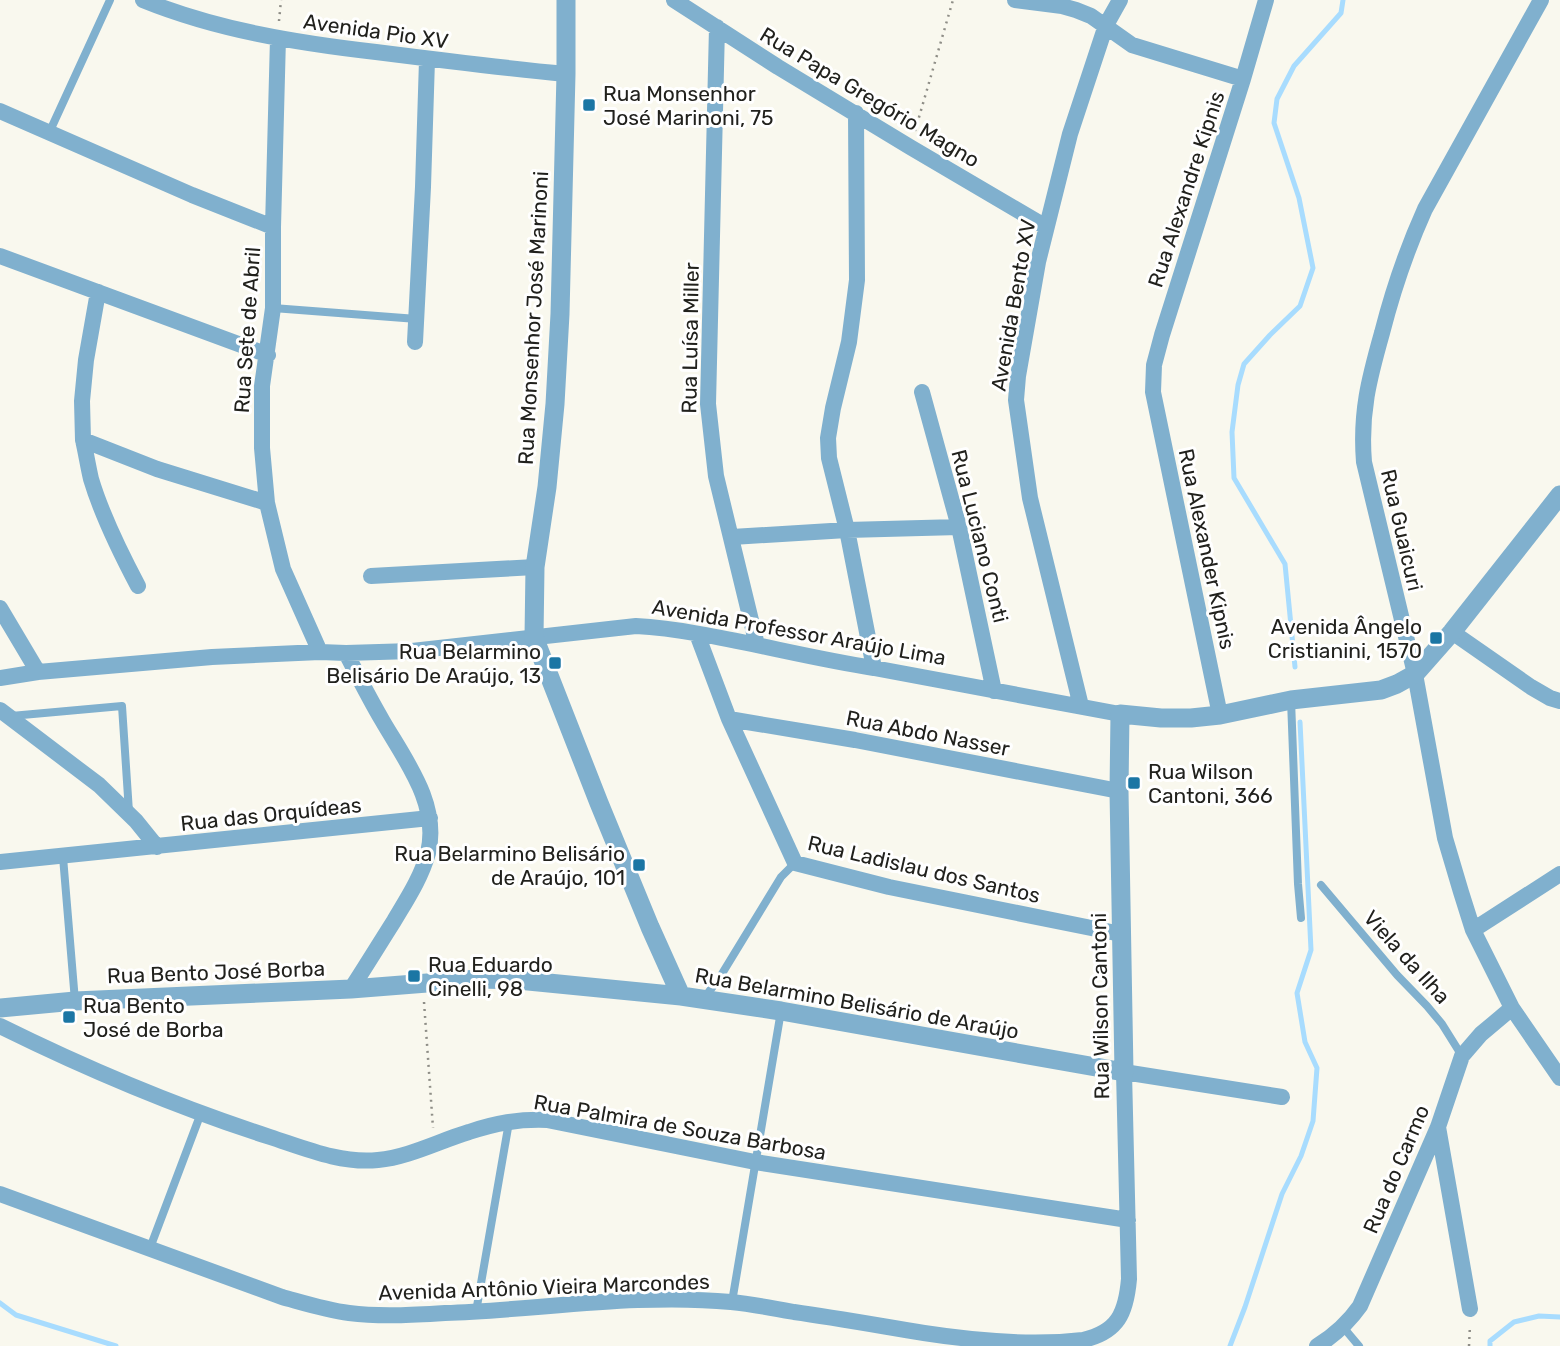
<svg xmlns="http://www.w3.org/2000/svg" width="1560" height="1346" font-family="Rubik,sans-serif">
<style>
.lines{fill:none;stroke-linecap:round;stroke-linejoin:round}
.stream{stroke:#a8dcfe;stroke-width:5}
.path{stroke:#8f8e87;stroke-width:2.5;stroke-dasharray:2 5;stroke-linecap:butt}
.service{stroke:#80b0ce;stroke-width:8}
.minor{stroke:#80b0ce;stroke-width:16}
.tertiary{stroke:#80b0ce;stroke-width:19}
.poi-dot{fill:#1b76a4;stroke:#fff;stroke-width:2.5}
.labels{text-anchor:middle;dominant-baseline:central;stroke-width:6;stroke-linejoin:round;paint-order:stroke}
.street-label{font-size:21px;fill:#21211d;stroke:#fff}
.poi-label{font-size:21px;fill:#21211d;stroke:#fff;text-anchor:start}
</style>
<rect width="100%" height="100%" fill="#f9f8ee"/>
<g class="lines">
<path class="stream" d="M1295,667L1285,564L1234,478L1232,432L1238,385L1244,364L1270,335L1300,306L1313,268L1299,198L1274,123L1277,99L1294,66L1341,13L1343,0
M0,1303L16,1315L116,1346
M1230,1346L1245,1307L1282,1194L1301,1156L1313,1121L1317,1068L1305,1042L1297,993L1311,950L1300,722
M1490,1346V1341L1514,1322L1539,1316L1560,1317"/>
<path class="path" d="M279,21L281,0
M915,131L953,0
M424,1002L433,1128
M1469,1346L1470,1325"/>
<path class="service" d="M49,133L110,0
M273,308L417,319
M1291,700L1298,884L1301,918
M11,716L122,706L129,812
M63,857L75,1001
M1321,885L1397,975L1427,1006L1442,1024L1462,1056
M705,997L720,977L781,877L795,863
M150,1248L201,1113
M732,1302L781,1011
M476,1312L509,1122
M1343,1327L1359,1346"/>
<path class="minor" d="M143,0C217,30 297,43 376,52C439,60 503,68 566,74
M674,0L778,67L910,147L1046,227
M1015,0L1062,6L1076,10L1091,16L1132,45L1243,79
M1541,0L1425,209C1407,249 1393,290 1382,333C1369,379 1360,413 1364,462L1415,674L1445,838L1461,892L1473,930L1512,1008L1560,1078
M717,27L708,404L716,476L757,645
M278,38L273,227V308L262,386V448L267,503L283,569L320,652
M0,111L192,195L273,227
M856,113L857,280L849,342L833,408L828,438L829,458L847,530L874,668
M0,256L268,355
M98,292L86,360L82,401L83,440L157,469L267,503
M415,342L423,187L427,60
M922,392L959,527L994,691
M83,440C86,453 88,466 91,479C102,516 120,552 138,586
M732,537L847,530L959,527
M371,576L535,567
M0,608L38,672
M1452,632L1531,687L1550,698L1560,701
M697,634L729,719L795,863L889,887L1121,934
M346,653C358,676 369,698 382,720C405,760 440,804 428,853C421,878 407,899 394,921C380,943 366,966 351,989
M0,678L38,672L212,657L320,652L346,653L412,651L636,626C658,627 678,630 700,634C758,644 815,659 874,668L1120,714
M1081,706L1030,498L1016,400L1018,376L1038,262L1070,134L1106,25L1120,0
M0,710L99,785L136,821L157,847
M1220,715L1153,392L1154,365L1162,335L1243,79L1266,0
M729,719L855,740L1119,791
M0,862L430,818
M1473,930L1560,874
M0,1026C87,1069 177,1107 270,1137C304,1148 341,1164 378,1160C409,1157 439,1141 469,1132C496,1123 518,1119 547,1120L755,1162L1128,1220
M1438,1127L1470,1309
M0,1194L282,1297C304,1303 326,1310 349,1313C380,1317 413,1315 445,1313C539,1310 636,1293 731,1302C752,1304 773,1308 794,1312C837,1318 881,1326 924,1333C976,1341 1031,1346 1083,1340C1118,1332 1126,1313 1129,1279L1124,1072L1282,1097
M1317,1346C1335,1335 1348,1323 1360,1306L1438,1127L1462,1056L1481,1034L1512,1008"/>
<path class="tertiary" d="M566,0V74L560,314L555,404L547,487L535,567L534,637L599,803L650,927L681,996
M0,1008L75,1001L351,989L478,979L518,980L681,996L781,1011L1124,1072L1119,791L1120,714L1161,718H1191L1220,715L1291,700L1381,690L1397,684L1415,674L1452,632L1560,495"/>
</g>
<g class="poi-dot">
<rect x="582" y="98" width="14" height="14" rx="3.5"/>
<rect x="1429" y="631" width="14" height="14" rx="3.5"/>
<rect x="548" y="656" width="14" height="14" rx="3.5"/>
<rect x="1127" y="776" width="14" height="14" rx="3.5"/>
<rect x="632" y="858" width="14" height="14" rx="3.5"/>
<rect x="407" y="969" width="14" height="14" rx="3.5"/>
<rect x="62" y="1010" width="14" height="14" rx="3.5"/>
</g>
<g class="labels">
<g class="street-label">
<text transform="translate(376 31) rotate(8)">Avenida Pio XV</text>
<text transform="translate(870 97) rotate(31)">Rua Papa Gregório Magno</text>
<text transform="translate(1186 189) rotate(-72)">Rua Alexandre Kipnis</text>
<text transform="translate(1013 305) rotate(-80)">Avenida Bento XV</text>
<text transform="translate(533 318) rotate(-87)">Rua Monsenhor José Marinoni</text>
<text transform="translate(247 330) rotate(-86)">Rua Sete de Abril</text>
<text transform="translate(690 338) rotate(-89)">Rua Luísa Miller</text>
<text transform="translate(1402 530) rotate(77)">Rua Guaicuri</text>
<text transform="translate(980 536) rotate(76)">Rua Luciano Conti</text>
<text transform="translate(1207 549) rotate(78)">Rua Alexander Kipnis</text>
<text transform="translate(799 632) rotate(10)">Avenida Professor Araújo Lima</text>
<text transform="translate(928 733) rotate(11)">Rua Abdo Nasser</text>
<text transform="translate(271 814) rotate(-6)">Rua das Orquídeas</text>
<text transform="translate(924 869) rotate(13)">Rua Ladislau dos Santos</text>
<text transform="translate(1407 957) rotate(48)">Viela da Ilha</text>
<text transform="translate(216 972) rotate(-2)">Rua Bento José Borba</text>
<text transform="translate(857 1003) rotate(10)">Rua Belarmino Belisário de Araújo</text>
<text transform="translate(1100 1006) rotate(-91)">Rua Wilson Cantoni</text>
<text transform="translate(680 1127) rotate(10)">Rua Palmira de Souza Barbosa</text>
<text transform="translate(1396 1169) rotate(-67)">Rua do Carmo</text>
<text transform="translate(544 1287) rotate(-2)">Avenida Antônio Vieira Marcondes</text>
</g>
<g class="poi-label">
<text x="603" y="93">Rua Monsenhor<tspan x="603" dy="24">José Marinoni, 75</tspan></text>
<text x="1422" y="626" text-anchor="end">Avenida Ângelo<tspan x="1422" dy="24">Cristianini, 1570</tspan></text>
<text x="541" y="651" text-anchor="end">Rua Belarmino<tspan x="541" dy="24">Belisário De Araújo, 13</tspan></text>
<text x="1148" y="771">Rua Wilson<tspan x="1148" dy="24">Cantoni, 366</tspan></text>
<text x="625" y="853" text-anchor="end">Rua Belarmino Belisário<tspan x="625" dy="24">de Araújo, 101</tspan></text>
<text x="428" y="964">Rua Eduardo<tspan x="428" dy="24">Cinelli, 98</tspan></text>
<text x="83" y="1005">Rua Bento<tspan x="83" dy="24">José de Borba</tspan></text>
</g>
</g>
</svg>
